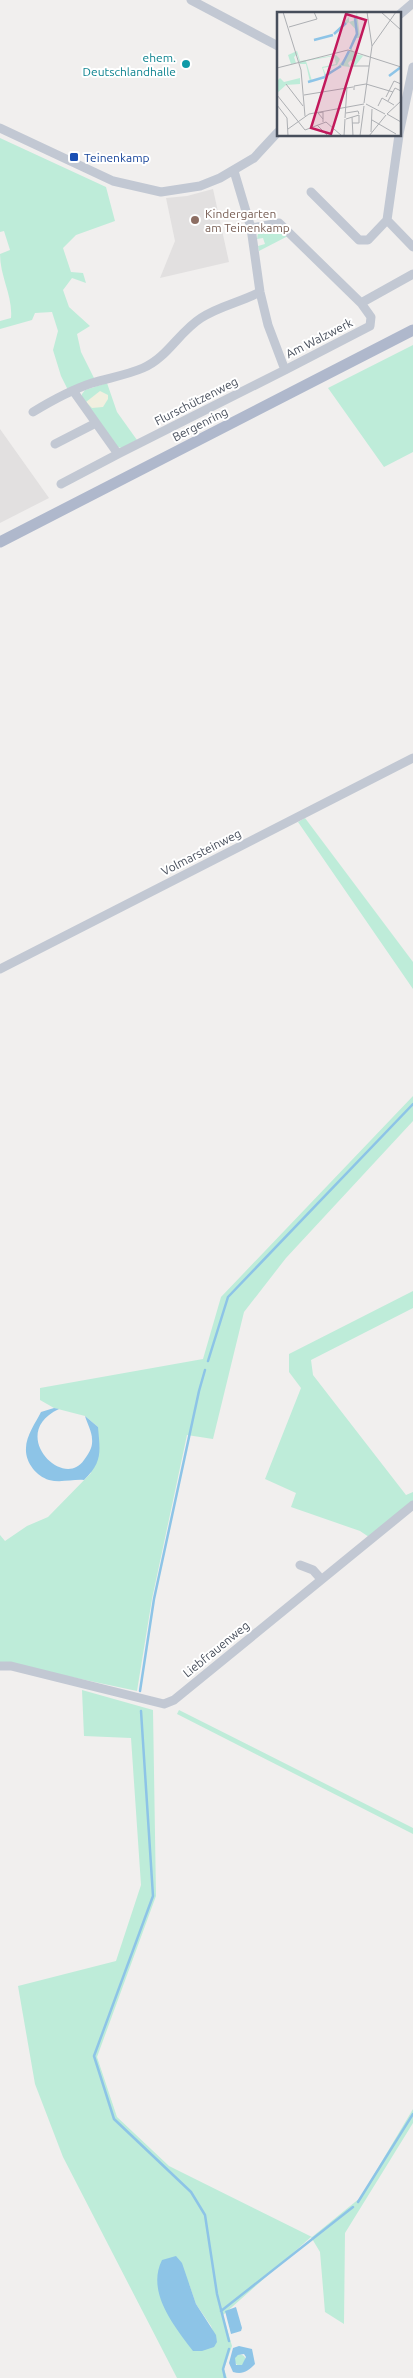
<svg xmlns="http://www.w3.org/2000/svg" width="413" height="2378" font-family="Ubuntu,sans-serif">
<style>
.education{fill:#e2e0e0}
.green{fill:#beecd9;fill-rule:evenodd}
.sand{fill:#f1efdf}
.water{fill:#8dc4e7;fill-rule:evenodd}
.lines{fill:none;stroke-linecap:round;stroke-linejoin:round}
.stream{stroke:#8dc4e7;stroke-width:2.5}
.minor{stroke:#c2c8d3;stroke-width:9}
.major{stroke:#afb8cc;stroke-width:11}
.culture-dot{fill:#0f9aa8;stroke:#fff;stroke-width:2}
.transit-dot{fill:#1a4fb4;stroke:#fff;stroke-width:2}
.education-dot{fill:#8d6e63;stroke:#fff;stroke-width:2}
.labels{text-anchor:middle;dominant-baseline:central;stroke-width:4;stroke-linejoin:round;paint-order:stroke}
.culture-label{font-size:12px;fill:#0d838f;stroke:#fff;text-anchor:end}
.transit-label{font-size:12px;fill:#164399;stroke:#fff;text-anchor:start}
.education-label{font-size:12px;fill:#785e54;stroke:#fff;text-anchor:start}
.street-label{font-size:12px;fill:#474e5b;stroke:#fff}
.inset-river{fill:none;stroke:#8dc4e7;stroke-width:2.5}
.inset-road{fill:none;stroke:#adafb3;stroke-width:1}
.view{fill:#c2185b;fill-opacity:0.15;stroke:#c2185b;stroke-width:2.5}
.inset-edge{fill:none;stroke:#474e5b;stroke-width:2.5}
</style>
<rect width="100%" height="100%" fill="#f1efee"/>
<path class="education" d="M213,189L229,262L160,278L175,241L166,198L187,196Z
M0,429L49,498L0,523Z"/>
<path class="green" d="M0,138L106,187L115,221L76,235L63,248L71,272L83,273L86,283L72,278L63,290L69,307L90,326L77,334L81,352L95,380L68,390L61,376L53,350L58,331L52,312L35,313L32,320L0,329V321L11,318C13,296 0,277 0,254L10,250L4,231L0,232Z
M278,227L288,236L259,251L258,246L265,244L263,238L257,239L258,233L261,230Z
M413,345V452L384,467L328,388Z
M107,383L117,412L137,440L122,448L117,447L82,399V394L85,390Z
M305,818L413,962V989L298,822Z
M413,1096V1121L286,1258L244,1312L213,1439L187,1435L152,1599L137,1691L10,1664H0V1535L5,1541L27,1526L48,1517L91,1473L98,1427L85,1416L54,1408L40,1400V1388L203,1359L221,1297Z
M413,1291V1308L311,1360L313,1375L406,1495L413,1492V1503L369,1537L360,1531L291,1507L296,1493L265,1479L301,1388L289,1372V1354Z
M82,1690L153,1710L156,1896L97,2057L117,2117L169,2166L312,2237L360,2198L413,2109V2123L345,2233L344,2324L325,2312L320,2252L311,2237L223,2315L232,2346L224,2369L227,2378H177L63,2157L35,2084L18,1986L116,1961L141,1885L131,1738L84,1736ZM189,2284L196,2304L211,2326L217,2342L174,2325Z
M179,1710L413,1828V1834L177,1714Z
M234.5 2360a5.5 5.5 0 1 1 11 0a5.5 5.5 0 1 1-11 0Z"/>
<path class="sand" d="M100,391L108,395V399L103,407L92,408L86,402Z"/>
<path class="water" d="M54,1408L59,1409C7,1433 63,1491 84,1460C89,1453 93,1447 92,1439C92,1432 87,1423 85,1416L98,1427C100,1451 103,1462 84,1480C73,1479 61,1483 49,1480C36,1476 25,1462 26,1448C26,1436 36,1422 41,1412Z
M176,2256L182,2263L196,2304L216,2335L217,2342L214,2347L202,2351H193C174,2326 146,2292 162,2260Z
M236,2307L242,2328L241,2331L231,2334L225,2311Z
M239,2346L252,2349L255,2364C248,2371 243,2375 233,2372L229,2363L233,2348ZM244,2354L246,2357L242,2365H236L235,2358L238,2355Z"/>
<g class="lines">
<path class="stream" d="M208,1361L228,1297L413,1104
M140,1691L154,1599L199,1391L205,1370
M141,1711L153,1896L94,2056L114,2119L191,2192L205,2215L217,2294L229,2341
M358,2202L413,2114
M221,2311L353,2207
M225,2378L223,2369L229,2349"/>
<path class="minor" d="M191,0L278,46
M399,15L413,3
M0,128L113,181L161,192L200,186L220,178L254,158L278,132
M399,134L413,67
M234,171L251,228L260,292L268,325L285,370L370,326L371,317L361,303L279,223L251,228
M311,192L359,240H368L387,220L399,135
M387,220L413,247
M361,303L413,274
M74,392L118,454L285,370
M33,412C51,401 71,390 92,383C108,378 127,375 143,368C167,358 179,332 201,318C219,306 241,302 260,292
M55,444L94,424
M61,484L118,454
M0,969L413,758
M300,1565L313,1570L321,1579
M0,1666H11L164,1704L174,1700L413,1505"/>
<path class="major" d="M0,542L413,330"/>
</g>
<circle class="culture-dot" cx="186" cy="64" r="5"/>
<rect class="transit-dot" x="69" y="152" width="10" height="10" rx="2.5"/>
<circle class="education-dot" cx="195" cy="220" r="5"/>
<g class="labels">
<g class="culture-label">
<text x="176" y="57">ehem.<tspan x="176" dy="14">Deutschlandhalle</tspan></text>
</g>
<g class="transit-label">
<text x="84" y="157">Teinenkamp</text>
</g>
<g class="education-label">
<text x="205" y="213">Kindergarten<tspan x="205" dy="14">am Teinenkamp</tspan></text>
</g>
<g class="street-label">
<text transform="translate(319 338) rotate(-27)">Am Walzwerk</text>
<text transform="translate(196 401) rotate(-27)">Flurschützenweg</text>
<text transform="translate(200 424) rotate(-27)">Bergenring</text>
<text transform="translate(201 852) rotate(-27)">Volmarsteinweg</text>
<text transform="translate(216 1649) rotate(-39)">Liebfrauenweg</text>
</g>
</g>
<g transform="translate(277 12)">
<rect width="124" height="124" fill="#f1efee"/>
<path d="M80,0L83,26H77L74,36L78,42L93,45L86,44L78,54L74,48L71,51L73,55L65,54L48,65L52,78L45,55L59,52L57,44L29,49L35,69L40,68L33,70L29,52H23L20,42L17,45L19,51L14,52L11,43L20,39L23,49L59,43L63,47L60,53L46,56L49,63L59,57L73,39L75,29L80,19L72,10L56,22L72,5V10L78,8ZM3,66L7,70L23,66V72L9,73L0,81V69Z" fill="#beecd9"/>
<path class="inset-river" d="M57,22L69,11M37,28L56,23M73,37L80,22L78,6M65,53L72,39M48,64L64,54M112,64L124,55M31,70L48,65"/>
<path class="inset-road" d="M6,0L24,58L28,104M104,0L124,18M12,15L40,7L37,0M95,34L119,0M76,54H92M0,56L71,38L124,55M9,72L26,94M77,78V74L89,72L116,80M0,83L28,118M27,83L76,75M109,85L117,69L124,72M111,89L118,76L124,79M87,91L95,34L90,0M89,92L108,102M0,93L10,106L11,124M101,94L105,86L117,93M69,101L81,99L82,102M110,102L124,89M110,102L124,110M75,105L76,124M68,106L70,75M46,107L41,101L46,100V110M69,107L82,103V111H75M95,108L119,122M40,113L51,124M11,117L32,102L87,92M28,118L49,110L65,124M94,120L95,97M67,124L68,107M83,124L87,94M92,124L109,103"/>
<path class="view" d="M69,2L89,8L54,122L34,116Z"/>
<rect width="124" height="124" class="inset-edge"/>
</g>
</svg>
